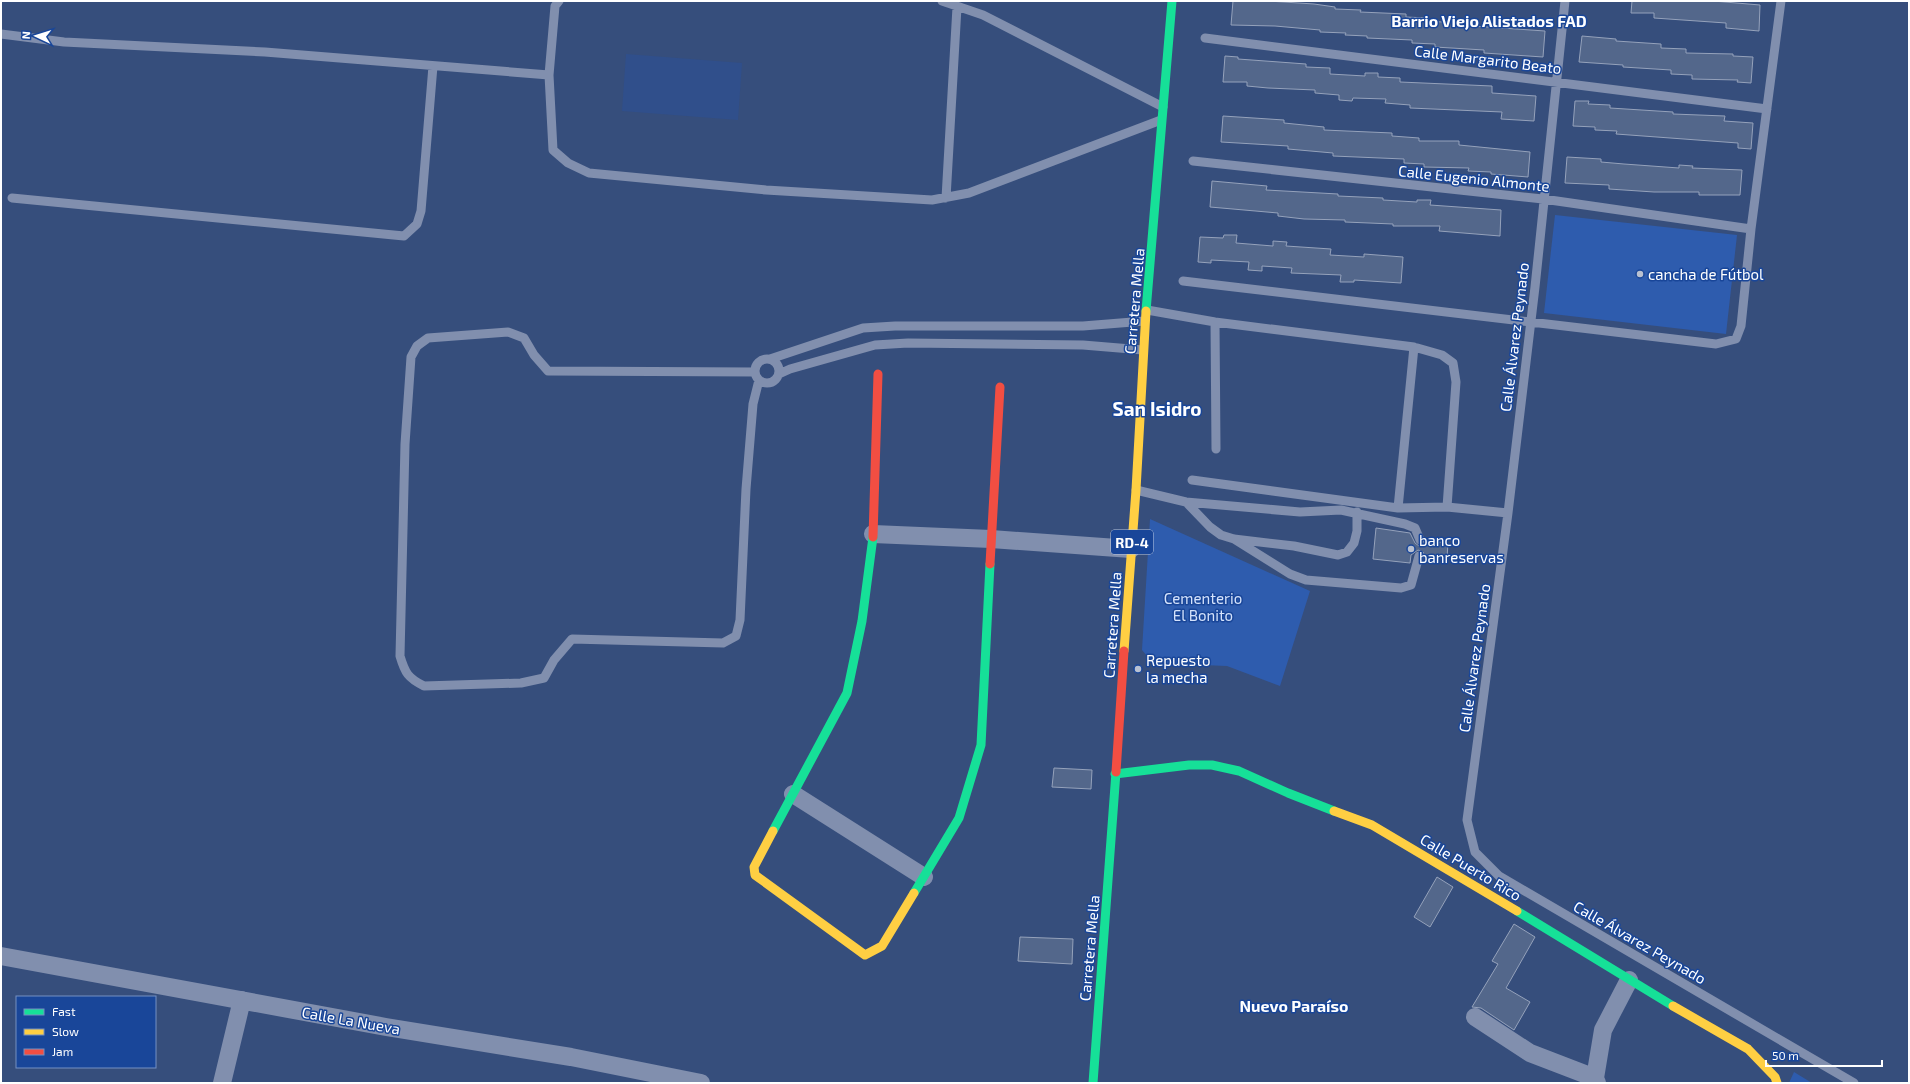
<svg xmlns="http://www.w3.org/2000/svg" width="1910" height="1084" font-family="'Exo 2',sans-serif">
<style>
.green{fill:#2e5cae}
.water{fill:#304f8b}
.building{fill:#53678b;stroke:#95a2bb}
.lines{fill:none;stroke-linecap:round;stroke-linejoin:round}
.lane{stroke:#818fae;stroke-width:9}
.street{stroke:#818fae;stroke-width:18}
.fast{stroke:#16e098;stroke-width:9}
.slow{stroke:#ffcf43;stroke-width:9}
.jam{stroke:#f24e42;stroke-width:9}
.poi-dot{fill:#b9c1d1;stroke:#194699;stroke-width:1.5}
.labels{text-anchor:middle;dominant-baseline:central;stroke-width:3;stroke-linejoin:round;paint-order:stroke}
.shield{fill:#194699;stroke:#bac8e0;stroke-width:1}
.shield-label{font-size:14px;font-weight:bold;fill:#fff}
.street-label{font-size:15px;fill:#fff;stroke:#194699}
.poi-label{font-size:15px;fill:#fff;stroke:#194699;text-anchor:start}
.park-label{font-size:15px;fill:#d5e3fc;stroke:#194699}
.neighbourhood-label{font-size:16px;font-weight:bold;fill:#fff;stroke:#194699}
.district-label{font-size:19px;font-weight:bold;fill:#fff;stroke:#194699}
</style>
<rect width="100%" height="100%" fill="#364e7c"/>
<path class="green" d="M1555,215L1737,235L1726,334L1544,313Z
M1150,519L1310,591L1280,686L1227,666L1153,663L1142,650Z
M1794,1072L1812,1083H1789Z"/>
<path class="water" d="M626,54L742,63L738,120L622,111Z"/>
<path class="building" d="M1233,1H1268L1314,4L1335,7V9L1361,10L1360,12L1406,14V17L1427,18V21L1473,24V26L1545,31L1543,57L1484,53V50L1435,47V44L1412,43V40L1367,38V36L1345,35L1346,33L1320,32V30L1275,26L1231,25Z
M1632,1H1713L1760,5L1759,31L1726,28V23L1654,18V13H1631Z
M1582,36L1616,39V41L1661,44V48L1686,49V53L1733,54V56L1753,57L1751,83L1737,82L1738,80L1692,79V75L1671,74V70L1623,67V65L1579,62Z
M1225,56L1238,57V59L1306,64V67L1330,68V74L1365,76V73H1378V77L1400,78V82L1492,86V93L1536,96L1534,121L1501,119L1502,112L1410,108V105L1385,103L1386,99L1353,98L1352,101L1339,100V95L1315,93V90L1268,88L1247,86V82H1223Z
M1575,101H1589L1588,104L1610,105V108L1673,112V114L1725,116L1724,121L1753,123L1751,149L1738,148V143L1616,134L1617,131L1595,130V127L1573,126Z
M1223,116L1284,120V123L1324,127V130L1392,133V136L1419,138V141H1459V145L1530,152L1528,177L1491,174V172L1468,171L1469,168L1424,167V164L1404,163V159L1333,156V153L1288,149V146L1221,142Z
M1567,157L1601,159V162L1624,164L1679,168V165L1693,166L1692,168L1742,170L1740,195H1699V192H1654L1609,189V185L1565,183Z
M1212,181L1267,186L1266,190L1338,194V196L1383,198V200L1417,202V200H1431L1430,205L1501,210L1500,236L1439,231L1440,226H1393V224L1345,222V220L1304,219L1278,216V213L1210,207Z
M1224,235H1237L1236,243L1273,246V241L1287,242L1286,246L1331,249L1330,255L1364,257V254L1403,257L1401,283L1354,280V282H1340L1341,275L1291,273L1292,268L1262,266V271L1248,270L1249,262L1211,260V263L1198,262L1200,237L1223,238Z
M1376,528L1410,533L1415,543L1419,546L1423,545L1426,541L1448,543L1447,558L1425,556L1423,552L1418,550L1411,555L1410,563L1373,559Z
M1054,768L1092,770L1091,789L1052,787Z
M1437,877L1453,887L1430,927L1414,917Z
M1514,924L1535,937L1506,988L1530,1002L1514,1030L1481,1008L1472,1007L1498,964L1492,961Z
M1020,937L1073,939L1072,964L1018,961Z"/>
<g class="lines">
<path class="lane" d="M559,1L555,6L549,75L553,150L568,163L589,173L766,190L932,200L969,193L1161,120
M942,1L983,15L1163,107
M1565,1L1535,287L1508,513L1467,820L1475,852L1499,876L1854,1083
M1,34L64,42L265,52L549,75
M1205,38L1767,109
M1193,161L1543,199L1751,229
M12,198L404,236L417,224L421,211L433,66
M946,198L957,7
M1183,281L1716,344L1736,339L1741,326L1751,229L1781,1
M1147,310L1215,322L1414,347L1442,355L1453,363L1456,382L1447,507
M1215,322L1216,449
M755 371a12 12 0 1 1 24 0a12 12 0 1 1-24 0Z
M770,359L863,328L895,326H1083L1145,321
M755,372L548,371L534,355L524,338L508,332L428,338L417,346L411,357L405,444L400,656C405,673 408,678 424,686L521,683L544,678L554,660L572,639L723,643L736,636L740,620L746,489L753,404L759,380
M779,374L790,369L875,345L908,343L1083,345L1143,350
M1192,480L1398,508L1447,507L1508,513
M1136,490L1186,502L1300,512L1341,510L1405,524L1415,528L1420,540
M1186,502L1210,527L1221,535L1234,539L1294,546L1338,555L1347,552L1354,543L1357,531V512
M1398,508L1414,347
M1234,539L1290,574L1306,580L1401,588L1411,585L1419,556"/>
<path class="street" d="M873,534L991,539L1131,549
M793,794L924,877
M1,956L386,1027L571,1057L701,1083
M1475,1017L1530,1053L1595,1078
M222,1083L242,1000
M1597,1083L1595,1078L1603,1030L1629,980"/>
<path class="fast" d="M1146,311L1172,1
M1115,774L1189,765H1212L1239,771L1288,793L1334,811
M773,831L847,693L862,621L873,537
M914,893L959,818L981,745L990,564
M1517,911L1673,1006
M1093,1083L1116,772"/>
<path class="slow" d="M1124,651L1136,490L1146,311
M1334,811L1372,825L1517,911
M773,831L754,867L755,875L865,955L882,946L914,893
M1673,1006L1748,1049L1775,1077L1777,1083"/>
<path class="jam" d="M873,537L878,374
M990,564L1000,387
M1116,772L1124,651"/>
</g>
<g class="poi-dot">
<circle cx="1640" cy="274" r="4"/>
<circle cx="1411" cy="549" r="4"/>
<circle cx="1138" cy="669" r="4"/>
</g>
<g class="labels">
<rect class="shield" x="1111" y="530" width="42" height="24" rx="3"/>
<g class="shield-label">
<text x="1132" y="542">RD-4</text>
</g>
<g class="street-label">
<text transform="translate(1488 59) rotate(7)">Calle Margarito Beato</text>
<text transform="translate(1474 178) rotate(6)">Calle Eugenio Almonte</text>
<text transform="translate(1134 301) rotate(-85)">Carretera Mella</text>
<text transform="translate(1514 337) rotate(-83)">Calle Álvarez Peynado</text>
<text transform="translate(1112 625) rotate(-86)">Carretera Mella</text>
<text transform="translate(1474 658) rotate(-82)">Calle Álvarez Peynado</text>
<text transform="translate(1471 867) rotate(31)">Calle Puerto Rico</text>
<text transform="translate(1640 942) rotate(30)">Calle Álvarez Peynado</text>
<text transform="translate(1089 948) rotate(-85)">Carretera Mella</text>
<text transform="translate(351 1020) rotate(10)">Calle La Nueva</text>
</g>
<g class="poi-label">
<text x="1648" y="274">cancha de Fútbol</text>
<text x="1419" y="540">banco<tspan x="1419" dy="17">banreservas</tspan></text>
<text x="1146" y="660">Repuesto<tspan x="1146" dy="17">la mecha</tspan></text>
</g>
<g class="park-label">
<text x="1203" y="598">Cementerio<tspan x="1203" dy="17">El Bonito</tspan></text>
</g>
<g class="neighbourhood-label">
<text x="1489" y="20">Barrio Viejo Alistados FAD</text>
<text x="1294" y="1005">Nuevo Paraíso</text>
</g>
<g class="district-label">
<text x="1157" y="408">San Isidro</text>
</g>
</g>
<rect width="1910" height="1084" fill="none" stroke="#ffffff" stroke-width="4"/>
<rect x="16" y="996" width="140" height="72" fill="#194699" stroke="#7590c2"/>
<rect x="24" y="1009" width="20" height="6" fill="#16e098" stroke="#7590c2"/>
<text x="52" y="1016" font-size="12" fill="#ffffff">Fast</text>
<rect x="24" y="1029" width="20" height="6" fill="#ffcf43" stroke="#7590c2"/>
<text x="52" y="1036" font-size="12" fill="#ffffff">Slow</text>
<rect x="24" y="1049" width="20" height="6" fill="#f24e42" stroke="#7590c2"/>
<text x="52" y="1056" font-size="12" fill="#ffffff">Jam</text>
<g transform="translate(36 36) rotate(274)" stroke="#194699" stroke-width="3" paint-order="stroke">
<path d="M0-3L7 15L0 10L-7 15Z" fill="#ffffff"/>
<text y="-6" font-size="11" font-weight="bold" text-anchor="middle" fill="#ffffff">N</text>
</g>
<path d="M1766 1060v6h116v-6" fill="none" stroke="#ffffff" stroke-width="2"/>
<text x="1772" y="1060" font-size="12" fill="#ffffff" stroke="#194699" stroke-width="3" paint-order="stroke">50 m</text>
</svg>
